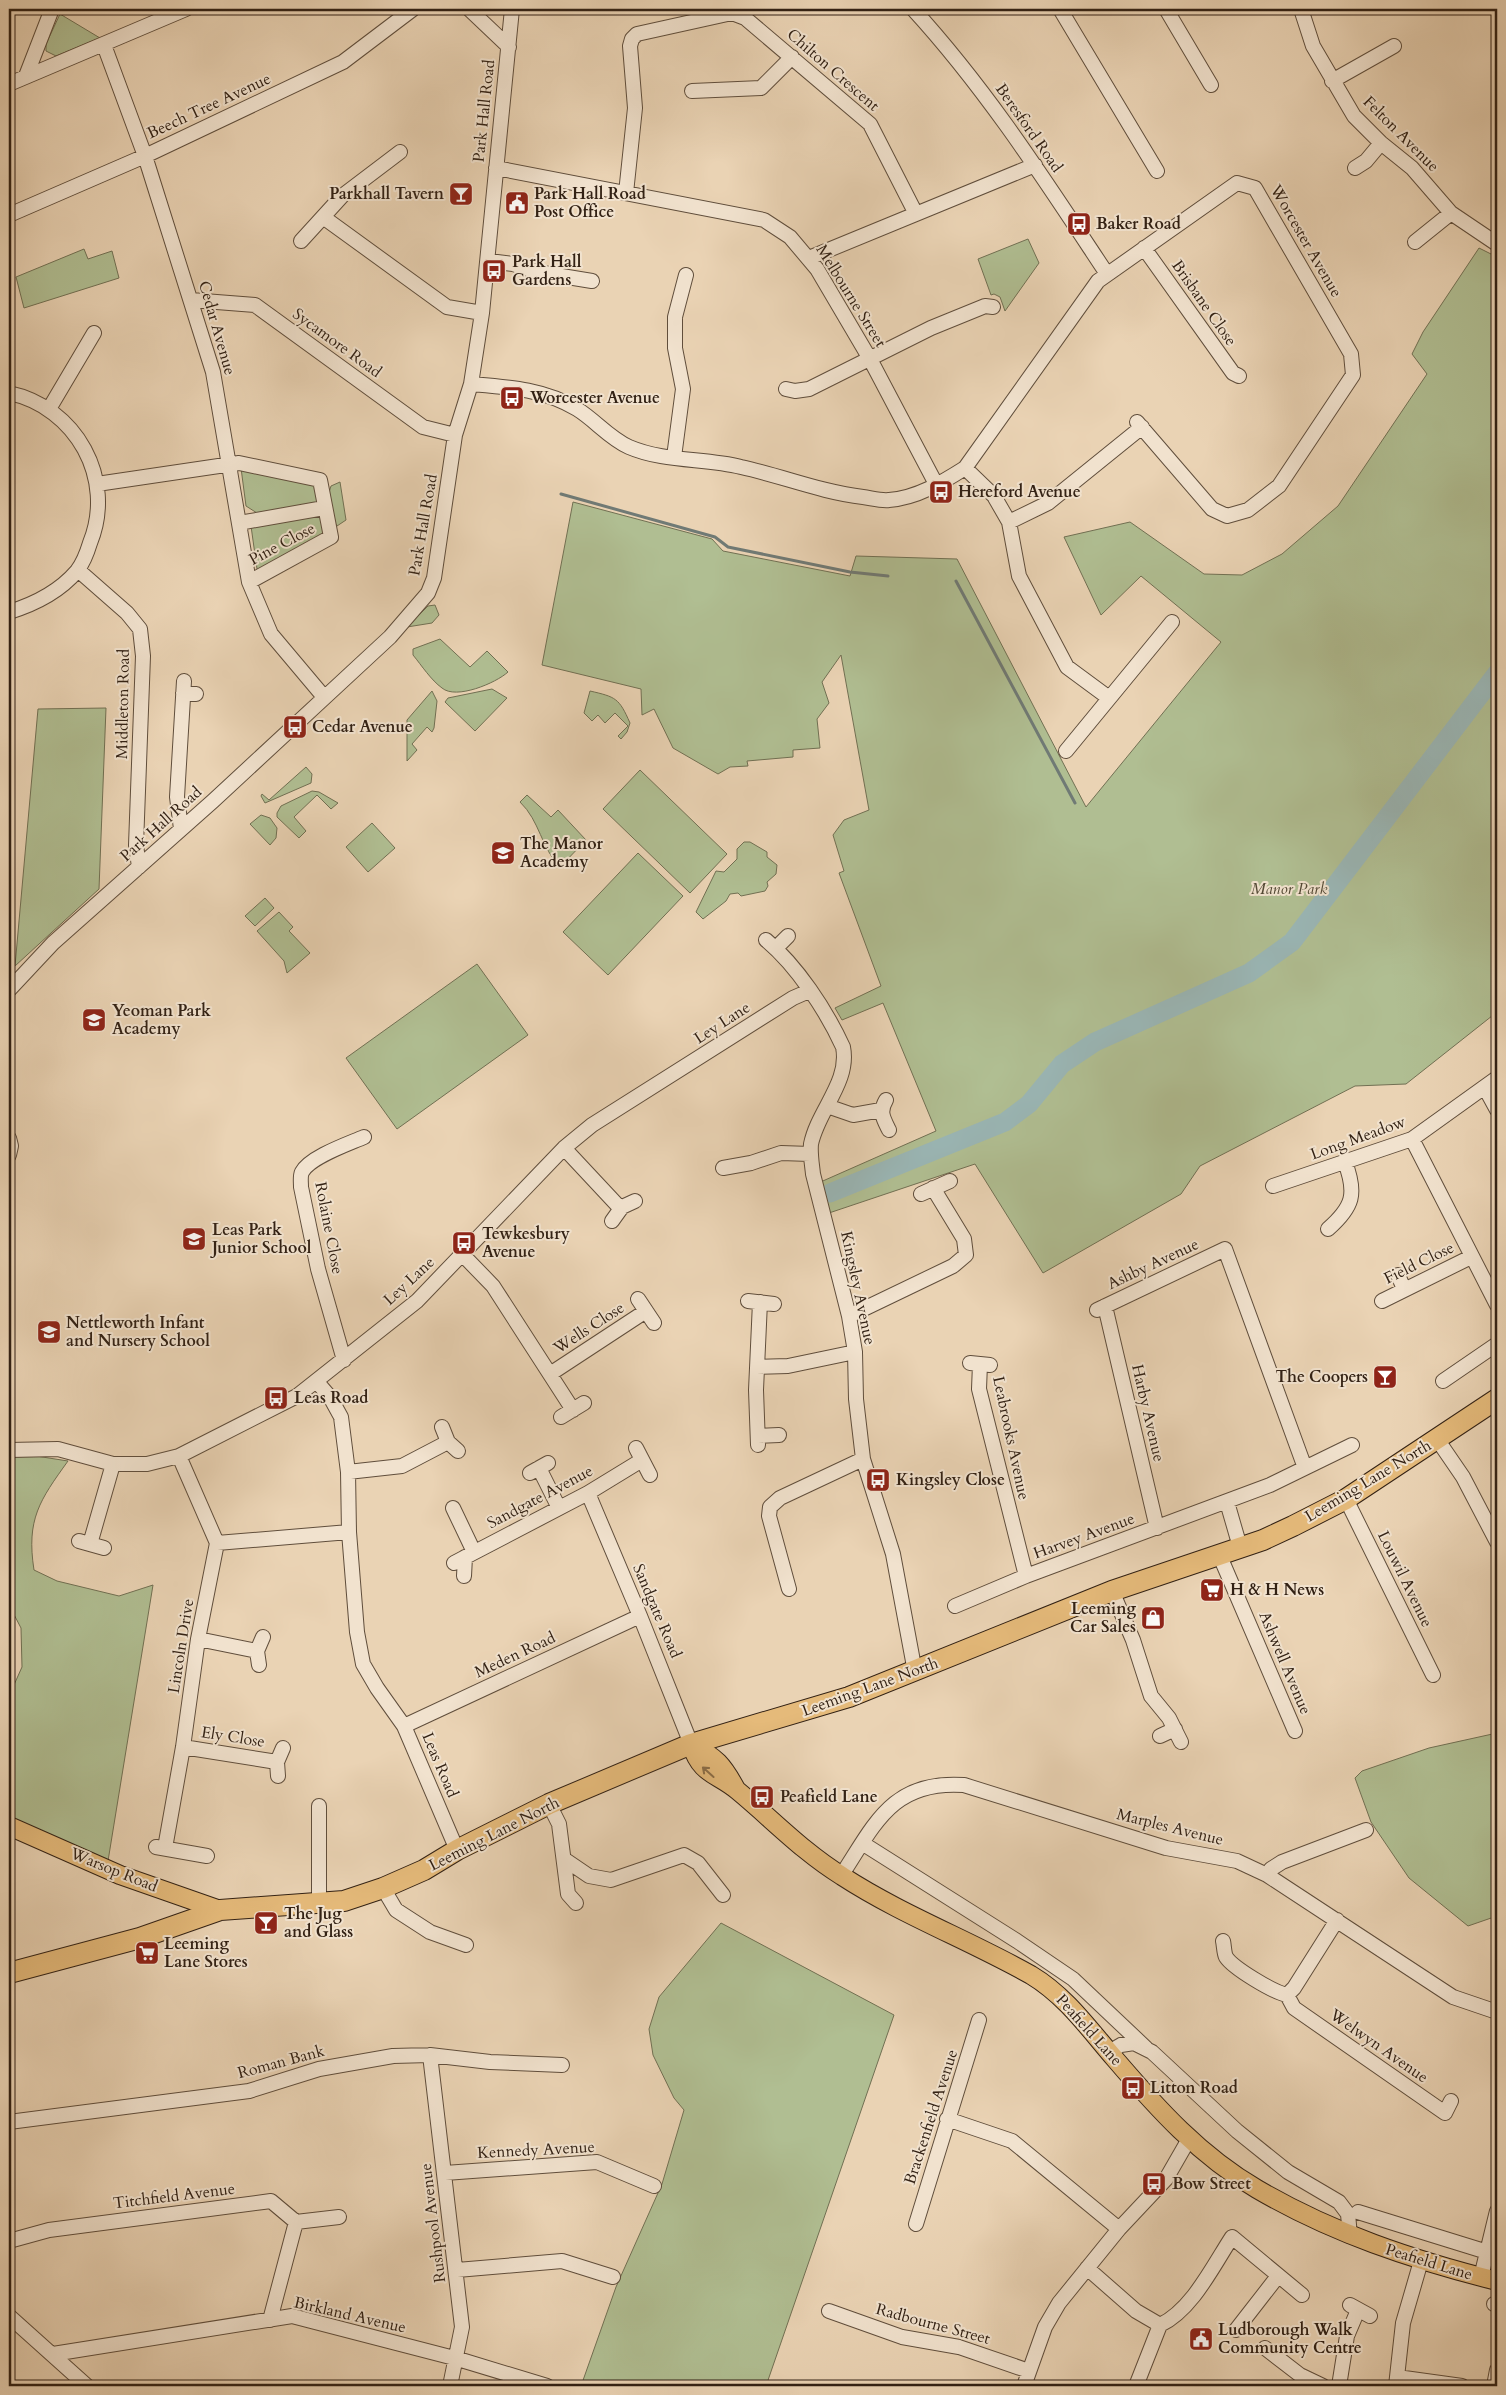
<svg xmlns="http://www.w3.org/2000/svg" width="1506" height="2395" font-family="Cardo,serif">
<style>
.green{fill:#b0be92;stroke:#717053}
.lines{fill:none;stroke-linecap:round;stroke-linejoin:round}
.stream{stroke:#707a75;stroke-width:3}
.river{stroke:#9ab6b5;stroke-width:19}
.minor-casing{stroke:#604e3c;stroke-width:16}
.major-casing{stroke:#322114;stroke-width:20}
.highway-casing{stroke:#322114;stroke-width:22}
.minor{stroke:#f1e2ce;stroke-width:14}
.major{stroke:#e5ba7a;stroke-width:18}
.highway{stroke:#e5ba7a;stroke-width:20}
.oneway{stroke:#8c6e47}
.labels{text-anchor:middle;dominant-baseline:central;stroke-width:4;stroke-linejoin:round;paint-order:stroke}
.street-label{font-size:16px;fill:#322114;stroke:#f1e2ce}
.poi-label{font-size:16px;font-weight:bold;fill:#322114;stroke:#f1e2ce;text-anchor:start}
.park-label{font-size:16px;font-style:italic;fill:#524834;stroke:#f1e2ce}
</style>
<rect width="100%" height="100%" fill="#ead3b4"/>
<filter id="stains"><feTurbulence type="fractalNoise" baseFrequency=".004" numOctaves="4"/><feColorMatrix values="0 0 0 0 .2 0 0 0 0 .09 0 0 0 0 .02 0 0 0 .5 -.17"/></filter>
<radialGradient id="worn" r=".72"><stop offset=".6" stop-color="#630" stop-opacity="0"/><stop offset="1" stop-color="#630" stop-opacity=".3"/></radialGradient>
<path class="green" d="M60,14L100,38L56,56L46,51V44Z
M1028,239L1039,263L1005,311L1000,297L994,294L991,295L978,259Z
M1479,248L1497,257V1012L1406,1084L1355,1086L1200,1166L1181,1194L1043,1273L975,1164L823,1215L816,1184L936,1131L883,1003L842,1020L835,1008L881,986L839,873L844,871L833,835L844,820L869,810L841,655L822,682L829,703L817,719L820,748L793,750V757L747,761L748,766L730,767L718,774L673,748L654,709L642,715L641,689L542,665L573,502L712,539L723,551L850,576L856,556L957,559L1086,807L1221,642L1141,576L1101,615L1064,537L1130,522L1204,574L1242,575L1282,554L1338,506L1427,374L1412,354L1423,332Z
M84,249L88,259L112,251L119,278L24,308L16,277Z
M241,468L317,486L320,502L317,506L257,513L246,506Z
M340,482L346,520L337,526C330,516 326,498 331,486Z
M322,515L325,531L323,536L260,571L257,569L251,526Z
M435,605L439,615L432,623L407,627L428,606Z
M440,639L470,667L487,651L508,672C496,683 456,700 442,688C431,680 422,666 413,655V649Z
M492,689L507,698L475,731L445,702L448,698Z
M432,691L437,701L434,728L432,732L427,727L412,744L417,750L407,761V720Z
M590,691C616,697 619,698 630,723L627,732L621,739L618,736L628,726L615,713L605,723L598,715L592,721L584,713Z
M106,708L99,889L15,966L38,709Z
M306,767L312,774L311,783L265,803L261,796L262,794L269,800Z
M640,770L727,854L690,893L603,809Z
M312,791L319,792L338,803L331,809L317,795L294,817L306,831L299,838L277,817V813L281,806Z
M527,795L551,817L558,810L586,840L560,867C541,848 540,821 520,802Z
M261,815L270,818L277,828L276,838L270,845L250,824Z
M372,823L395,848L368,872L346,847Z
M744,842H750L767,852V857L777,865L776,874L767,882L768,886L765,891L741,896L738,893L730,894L726,901L703,919L696,912L716,871L724,872L737,859V849Z
M638,853L683,896L608,975L563,932Z
M265,898L274,908L255,926L245,916Z
M279,912L293,927L289,931L310,953L287,973L284,961L257,931Z
M477,964L528,1035L397,1129L346,1058Z
M36,1456L68,1461C40,1500 26,1519 34,1570L57,1581L119,1596L153,1585L108,1861L9,1817V1696L22,1667L21,1628L9,1605V1457Z
M1497,1733V1916L1468,1926L1409,1878L1371,1822L1355,1778L1362,1771L1429,1748Z
M721,1923L894,2015L766,2386H581L616,2287L662,2184L684,2110L674,2098L653,2055L649,2029L659,1997Z"/>
<g class="lines">
<path class="stream" d="M561,494L715,537L728,547L850,572L888,576
M956,581L1075,803"/>
<path class="river" d="M830,1193L1005,1122L1029,1104L1062,1064L1095,1042L1249,973L1292,942L1497,673"/>
<defs>
<path id="minor" d="M469,9L509,47
M913,9C988,91 1046,182 1107,274
M1060,9L1157,171
M1166,9L1211,85
M1301,9L1313,46L1354,116L1381,143L1412,168L1451,213L1497,244
M104,45L145,156L213,372L249,582L271,634L324,697
M26,76L52,9
M1332,81L1394,46
M9,84L186,9
M692,91L761,88L792,57
M496,168L764,220L790,237L817,269L870,359L937,486
M1355,168L1366,161L1381,143
M626,193L635,108L630,46L632,39L637,34L732,13L745,18L870,124L916,214
M9,215L145,156L343,62L413,9
M323,217L447,307L482,313
M301,241L342,196L400,152
M1415,242L1451,213
M1144,248L1233,373L1239,376
M809,258L1035,165
M489,261L513,264L537,272L592,281
M191,300L255,305L423,427L455,435
M471,384C508,387 544,389 577,409C595,420 609,438 629,447C664,462 704,458 741,467C782,476 821,492 863,497C871,498 881,501 889,500C917,498 943,482 965,468L1098,281L1237,183L1255,188L1351,354L1353,375L1279,486L1248,510L1227,516L1212,509L1137,422
M786,389L795,391L809,389L931,328L985,306L993,307
M9,393C76,407 116,479 90,543C87,553 83,563 77,571C59,592 35,604 9,612
M49,409L94,333
M674,457L683,389L675,348V317L686,275
M965,468L994,496L1009,522L1048,503L1142,427
M97,484L239,463L320,480L331,537L249,582
M1009,522L1019,576L1067,667L1109,698
M239,523L324,508
M78,570L127,613L140,629L143,656L136,845L139,867
M183,693L196,694
M1066,751L1172,622
M181,829L177,797L184,681
M766,940C797,966 826,1010 843,1047C850,1082 818,1110 811,1144C810,1154 812,1164 813,1174L849,1316L855,1352L856,1399L863,1459L893,1554L915,1672
M776,948L788,936
M9,990L53,943L213,801L390,637L428,593L434,578L455,435L471,384L482,313L512,9
M1485,1088L1497,1110
M886,1100C879,1112 883,1118 889,1130
M827,1106L853,1115L881,1110
M9,1138L11,1146L9,1155
M1412,1139L1497,1305
M564,1148L621,1209
M723,1168L751,1163L781,1153L810,1154
M1273,1186L1412,1139L1497,1078
M921,1194L950,1181
M612,1221L622,1207L635,1201
M1328,1229C1353,1207 1357,1194 1345,1162
M462,1254L493,1286L573,1410
M1398,1275L1404,1289
M638,1299L654,1323
M748,1301L774,1304
M1382,1301L1471,1257
M1105,1306L1157,1528
M1097,1310L1225,1249L1305,1468
M849,1316L953,1266L966,1255L964,1239L933,1188
M344,1360L318,1269L301,1187C301,1182 300,1176 302,1172C310,1157 348,1144 364,1137
M970,1363L990,1365
M980,1364L979,1389L1026,1576
M757,1367L788,1366L855,1352
M550,1374L646,1311
M1443,1381L1497,1344
M317,1382L330,1397L341,1417L348,1472L349,1532L357,1632L363,1664L377,1688L404,1726L457,1850
M561,1417L584,1403
M442,1427L448,1442L458,1451
M758,1436L779,1435
M1437,1439L1463,1477L1497,1542
M758,1445L756,1390L760,1302
M636,1448L650,1475
M9,1450L58,1449L113,1464H147L179,1456L297,1396L417,1301L564,1148L592,1125L793,998L809,991
M539,1468L559,1508
M348,1472L402,1466L448,1442
M530,1473L548,1463
M588,1493L640,1616L691,1744
M1346,1499L1433,1675
M1227,1502L1240,1547
M453,1508L474,1552
M79,1541L104,1548
M217,1543L349,1532
M90,1544L113,1464
M1219,1554L1295,1731
M454,1563L588,1493L642,1460
M464,1576L465,1557
M789,1589L769,1516L770,1507L780,1498L863,1459
M1112,1591L1133,1640L1151,1696L1169,1718L1181,1742
M955,1606L1026,1576L1270,1485L1352,1445
M198,1639L257,1651
M259,1665L257,1651L263,1637
M404,1726L640,1616
M1160,1736L1175,1729
M183,1747L277,1762
M278,1776L277,1762L283,1748
M549,1804L559,1824L568,1894L576,1903
M862,1843L1017,1941L1073,1979L1146,2048
M156,1847L207,1856
M165,1848L183,1747L198,1639L217,1543L179,1456
M564,1859L589,1876L611,1880L684,1855L698,1863L723,1895
M1267,1875L1271,1869L1282,1862L1366,1830
M841,1876C875,1824 892,1780 964,1785L1166,1848L1237,1861L1267,1875L1453,1997L1497,2012
M383,1888L396,1910L430,1932L466,1945
M319,1902V1806
M1223,1941C1224,1945 1224,1953 1226,1957C1233,1968 1273,1992 1287,1995L1294,2008L1445,2113L1451,2101
M1287,1995L1294,1988L1337,1920
M1109,2052L1121,2045L1134,2043L1152,2052L1237,2131L1288,2172L1339,2202L1348,2214L1350,2236
M430,2055L462,2327L450,2386
M947,2119L1012,2141L1119,2229
M9,2122L249,2091L319,2069L393,2056L430,2055L490,2062L562,2065
M445,2173L597,2162L654,2186
M1358,2212L1497,2255
M916,2224L979,2020
M9,2241L49,2230L271,2201L296,2222L339,2217
M1087,2268L1136,2311L1160,2325C1192,2310 1213,2266 1232,2237L1302,2295
M457,2270L562,2261L613,2277
M1481,2277L1497,2211
M1494,2304H1497
M1350,2305L1370,2316
M829,2311L902,2337L959,2347L1029,2371
M9,2316L87,2386
M270,2320L296,2222
M1236,2330L1278,2276
M1265,2348L1300,2375L1323,2386
M53,2354L292,2316L458,2359L547,2386
M1397,2377L1462,2386
M1024,2386L1045,2327L1059,2303L1119,2229L1166,2179L1189,2139
M1136,2386L1160,2325
M1339,2386L1347,2336L1358,2310
M1396,2386L1403,2323L1421,2261
M1494,2386L1497,2370"/>
<path id="major" d="M691,1744C701,1776 717,1773 738,1791C773,1820 803,1852 842,1876C902,1915 969,1940 1031,1975C1066,1996 1089,2029 1115,2059C1157,2108 1200,2156 1257,2189C1332,2233 1413,2260 1497,2281
M691,1744C716,1757 723,1765 736,1789
M9,1826L120,1875L220,1910"/>
<path id="highway" d="M9,1973L140,1938L220,1910L344,1901L383,1888L424,1870L457,1850L549,1804L691,1744L849,1697L1112,1591L1263,1540L1293,1526L1346,1499L1497,1399"/>
</defs>
<use href="#minor" class="minor-casing"/>
<use href="#major" class="major-casing"/>
<use href="#highway" class="highway-casing"/>
<use href="#minor" class="minor"/>
<use href="#major" class="major"/>
<use href="#highway" class="highway"/>
</g>
<defs><path id="oneway-shaft" d="M-6 0H5M1.5-3L5.5 0L1.5 3" fill="none" stroke-width="1.6" stroke-linecap="round" stroke-linejoin="round" transform="scale(1.25)"/></defs>
<use class="oneway" href="#oneway-shaft" transform="translate(708 1772) rotate(-138)"/>
<defs>
<symbol id="bar-square" viewBox="-11 -11 22 22"><rect x="-9" y="-9" width="18" height="18" rx="4" fill="#8f2418" stroke="#f1e2ce"/><path d="M-6-5H6L.8 .8V4.5H3.5V6h-7V4.5H-.8V.8Z" fill="#fff"/></symbol>
<symbol id="civic-square" viewBox="-11 -11 22 22"><rect x="-9" y="-9" width="18" height="18" rx="4" fill="#8f2418" stroke="#f1e2ce"/><path d="M-.6-6.5H3V-4.5H.6V-3L4-1V1h2V6H-6V1h2V-1L-.6-3ZM-1.2 2.5V6h2.4V2.5Z" fill="#fff"/></symbol>
<symbol id="bus-square" viewBox="-11 -11 22 22"><rect x="-9" y="-9" width="18" height="18" rx="4" fill="#8f2418" stroke="#f1e2ce"/><path d="M-5-6H5V4H4V6H2V4H-2V6H-4V4H-5ZM-3.5-4V0h7V-4ZM-3.5 1.2v1.5H-2V1.2ZM2 1.2v1.5H3.5V1.2Z" fill="#fff"/></symbol>
<symbol id="school-square" viewBox="-11 -11 22 22"><rect x="-9" y="-9" width="18" height="18" rx="4" fill="#8f2418" stroke="#f1e2ce"/><path d="M0-5L7-2L0 1L-7-2ZM-4 1L0 2.5L4 1V4Q0 6-4 4Z" fill="#fff"/></symbol>
<symbol id="supermarket-square" viewBox="-11 -11 22 22"><rect x="-9" y="-9" width="18" height="18" rx="4" fill="#8f2418" stroke="#f1e2ce"/><path d="M-6-5.5h2.5l.6 2H6L4.5 2H-2.5L-4.4-4H-6ZM-1.5 3.2a1.3 1.3 0 1 0 .1 0ZM3 3.2a1.3 1.3 0 1 0 .1 0Z" fill="#fff"/></symbol>
<symbol id="shop-square" viewBox="-11 -11 22 22"><rect x="-9" y="-9" width="18" height="18" rx="4" fill="#8f2418" stroke="#f1e2ce"/><path d="M-5-2.5h2.3a2.7 3.5 0 0 1 5.4 0H5L5.5 6h-11ZM-1.5-2.5h3a1.5 2.3 0 0 0-3 0Z" fill="#fff"/></symbol>
</defs>
<g fill-rule="evenodd">
<use href="#bar-square" x="447" y="180" width="28" height="28"/>
<use href="#civic-square" x="503" y="189" width="28" height="28"/>
<use href="#bus-square" x="1065" y="210" width="28" height="28"/>
<use href="#bus-square" x="480" y="257" width="28" height="28"/>
<use href="#bus-square" x="498" y="384" width="28" height="28"/>
<use href="#bus-square" x="927" y="478" width="28" height="28"/>
<use href="#bus-square" x="281" y="713" width="28" height="28"/>
<use href="#school-square" x="489" y="839" width="28" height="28"/>
<use href="#school-square" x="80" y="1006" width="28" height="28"/>
<use href="#school-square" x="180" y="1225" width="28" height="28"/>
<use href="#bus-square" x="450" y="1229" width="28" height="28"/>
<use href="#school-square" x="35" y="1318" width="28" height="28"/>
<use href="#bar-square" x="1371" y="1363" width="28" height="28"/>
<use href="#bus-square" x="262" y="1384" width="28" height="28"/>
<use href="#bus-square" x="864" y="1466" width="28" height="28"/>
<use href="#supermarket-square" x="1198" y="1576" width="28" height="28"/>
<use href="#shop-square" x="1139" y="1604" width="28" height="28"/>
<use href="#bus-square" x="748" y="1783" width="28" height="28"/>
<use href="#bar-square" x="252" y="1909" width="28" height="28"/>
<use href="#supermarket-square" x="133" y="1939" width="28" height="28"/>
<use href="#bus-square" x="1119" y="2074" width="28" height="28"/>
<use href="#bus-square" x="1140" y="2170" width="28" height="28"/>
<use href="#civic-square" x="1187" y="2325" width="28" height="28"/>
</g>
<g class="labels">
<g class="street-label">
<text transform="translate(833 70) rotate(41)">Chilton Crescent</text>
<text transform="translate(209 106) rotate(-25)">Beech Tree Avenue</text>
<text transform="translate(484 111) rotate(-84)">Park Hall Road</text>
<text transform="translate(1029 128) rotate(55)">Beresford Road</text>
<text transform="translate(1401 134) rotate(45)">Felton Avenue</text>
<text transform="translate(1306 241) rotate(60)">Worcester Avenue</text>
<text transform="translate(851 296) rotate(58)">Melbourne Street</text>
<text transform="translate(1204 303) rotate(55)">Brisbane Close</text>
<text transform="translate(217 328) rotate(74)">Cedar Avenue</text>
<text transform="translate(337 343) rotate(36)">Sycamore Road</text>
<text transform="translate(423 525) rotate(-80)">Park Hall Road</text>
<text transform="translate(282 544) rotate(-28)">Pine Close</text>
<text transform="translate(123 704) rotate(-89)">Middleton Road</text>
<text transform="translate(161 824) rotate(-42)">Park Hall Road</text>
<text transform="translate(722 1023) rotate(-33)">Ley Lane</text>
<text transform="translate(1358 1138) rotate(-20)">Long Meadow</text>
<text transform="translate(329 1228) rotate(79)">Rolaine Close</text>
<text transform="translate(1419 1263) rotate(-26)">Field Close</text>
<text transform="translate(1153 1264) rotate(-25)">Ashby Avenue</text>
<text transform="translate(409 1281) rotate(-43)">Ley Lane</text>
<text transform="translate(858 1288) rotate(78)">Kingsley Avenue</text>
<text transform="translate(589 1328) rotate(-33)">Wells Close</text>
<text transform="translate(1148 1413) rotate(77)">Harby Avenue</text>
<text transform="translate(1011 1438) rotate(78)">Leabrooks Avenue</text>
<text transform="translate(1368 1481) rotate(-31)">Leeming Lane North</text>
<text transform="translate(540 1497) rotate(-28)">Sandgate Avenue</text>
<text transform="translate(1084 1536) rotate(-20)">Harvey Avenue</text>
<text transform="translate(1405 1579) rotate(64)">Louwil Avenue</text>
<text transform="translate(657 1611) rotate(67)">Sandgate Road</text>
<text transform="translate(181 1646) rotate(-81)">Lincoln Drive</text>
<text transform="translate(515 1655) rotate(-25)">Meden Road</text>
<text transform="translate(1285 1663) rotate(67)">Ashwell Avenue</text>
<text transform="translate(870 1687) rotate(-20)">Leeming Lane North</text>
<text transform="translate(233 1737) rotate(9)">Ely Close</text>
<text transform="translate(440 1765) rotate(67)">Leas Road</text>
<text transform="translate(1170 1827) rotate(14)">Marples Avenue</text>
<text transform="translate(494 1834) rotate(-27)">Leeming Lane North</text>
<text transform="translate(114 1870) rotate(22)">Warsop Road</text>
<text transform="translate(1089 2030) rotate(48)">Peafield Lane</text>
<text transform="translate(1379 2046) rotate(35)">Welwyn Avenue</text>
<text transform="translate(281 2062) rotate(-15)">Roman Bank</text>
<text transform="translate(931 2117) rotate(-72)">Brackenfield Avenue</text>
<text transform="translate(536 2150) rotate(-3)">Kennedy Avenue</text>
<text transform="translate(174 2196) rotate(-7)">Titchfield Avenue</text>
<text transform="translate(433 2223) rotate(-97)">Rushpool Avenue</text>
<text transform="translate(1429 2262) rotate(17)">Peafield Lane</text>
<text transform="translate(350 2315) rotate(13)">Birkland Avenue</text>
<text transform="translate(933 2324) rotate(15)">Radbourne Street</text>
</g>
<g class="poi-label">
<text x="444" y="194" text-anchor="end">Parkhall Tavern</text>
<text x="534" y="194">Park Hall Road<tspan x="534" dy="18">Post Office</tspan></text>
<text x="1096" y="224">Baker Road</text>
<text x="512" y="262">Park Hall<tspan x="512" dy="18">Gardens</tspan></text>
<text x="530" y="398">Worcester Avenue</text>
<text x="958" y="492">Hereford Avenue</text>
<text x="312" y="727">Cedar Avenue</text>
<text x="520" y="844">The Manor<tspan x="520" dy="18">Academy</tspan></text>
<text x="112" y="1011">Yeoman Park<tspan x="112" dy="18">Academy</tspan></text>
<text x="212" y="1230">Leas Park<tspan x="212" dy="18">Junior School</tspan></text>
<text x="482" y="1234">Tewkesbury<tspan x="482" dy="18">Avenue</tspan></text>
<text x="66" y="1323">Nettleworth Infant<tspan x="66" dy="18">and Nursery School</tspan></text>
<text x="1368" y="1377" text-anchor="end">The Coopers</text>
<text x="294" y="1398">Leas Road</text>
<text x="896" y="1480">Kingsley Close</text>
<text x="1230" y="1590">H &amp; H News</text>
<text x="1136" y="1609" text-anchor="end">Leeming<tspan x="1136" dy="18">Car Sales</tspan></text>
<text x="780" y="1797">Peafield Lane</text>
<text x="284" y="1914">The Jug<tspan x="284" dy="18">and Glass</tspan></text>
<text x="164" y="1944">Leeming<tspan x="164" dy="18">Lane Stores</tspan></text>
<text x="1150" y="2088">Litton Road</text>
<text x="1172" y="2184">Bow Street</text>
<text x="1218" y="2330">Ludborough Walk<tspan x="1218" dy="18">Community Centre</tspan></text>
</g>
<g class="park-label">
<text x="1289" y="889">Manor Park</text>
</g>
</g>
<rect width="1506" height="2395" fill="none" stroke="#ead3b4" stroke-width="30"/>
<rect x="10" y="10" width="1486" height="2375" fill="none" stroke="#322114" stroke-width="2.5"/>
<rect x="15" y="15" width="1476" height="2365" fill="none" stroke="#322114"/>
<rect width="100%" height="100%" filter="url(#stains)"/>
<rect width="100%" height="100%" fill="url(#worn)"/>
</svg>
